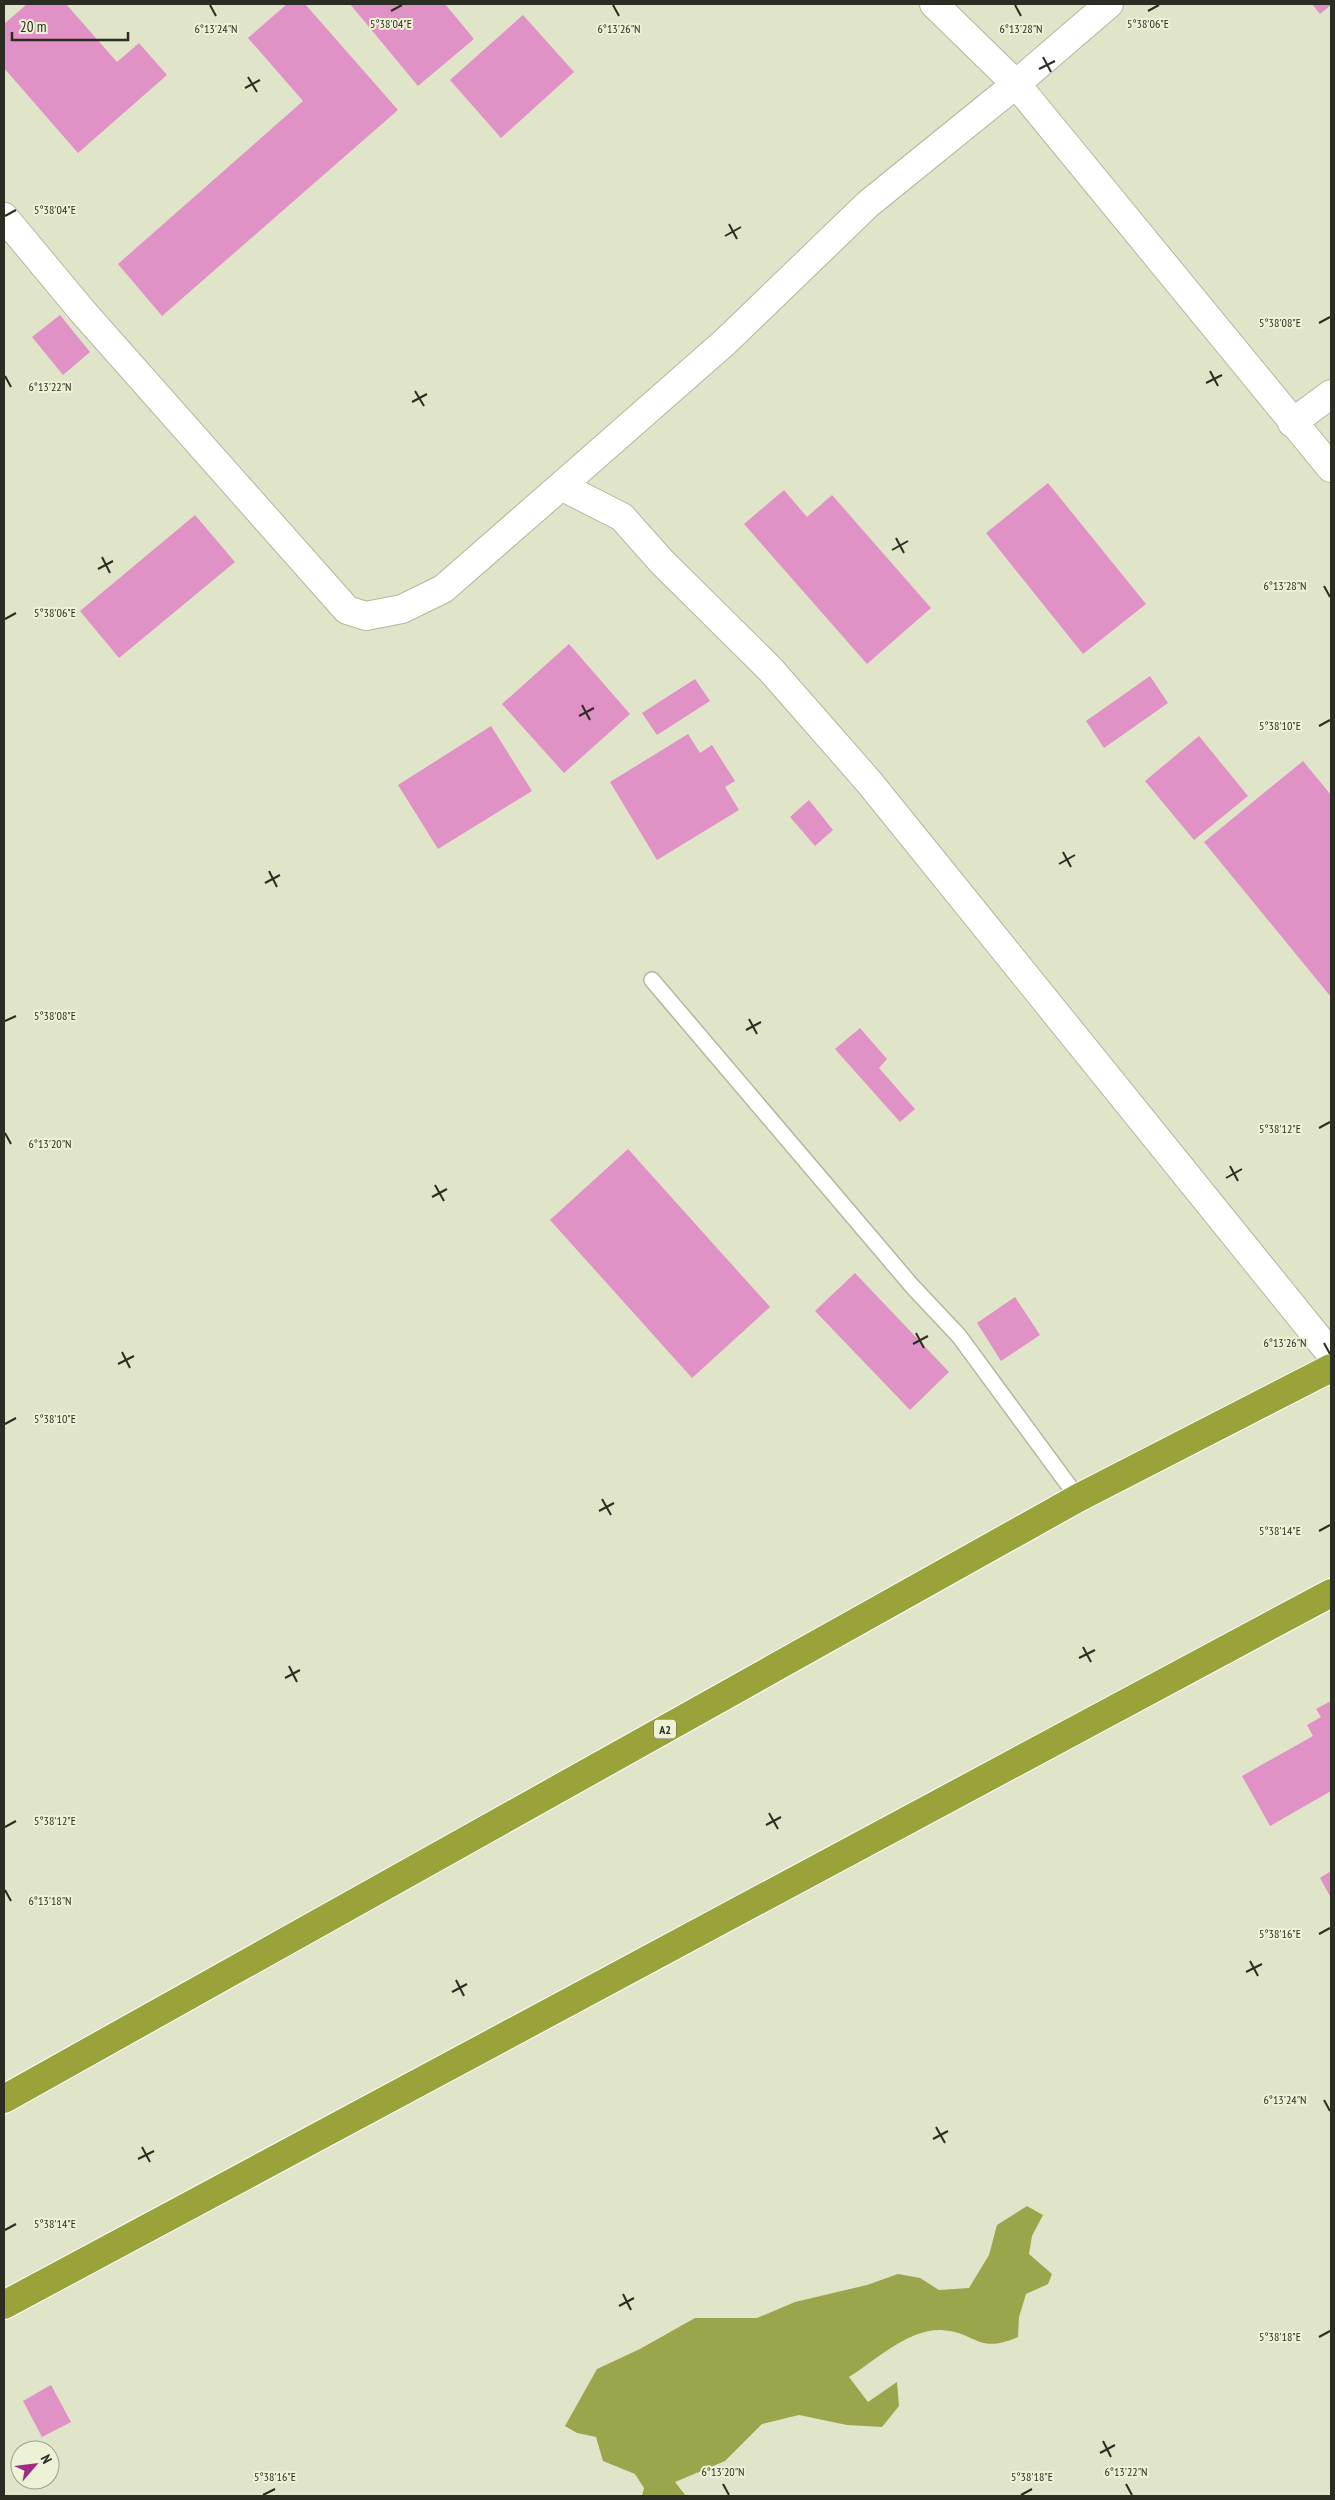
<svg xmlns="http://www.w3.org/2000/svg" width="1335" height="2500" font-family="'PT Sans Narrow',sans-serif">
<style>
.water{fill:#9ba54c}
.building{fill:#e092c6}
.lines{fill:none;stroke-linecap:round;stroke-linejoin:round}
.lane-casing{stroke:#b3b89c;stroke-width:18}
.street-casing{stroke:#b3b89c;stroke-width:30}
.highway-casing{stroke:#fff;stroke-width:30}
.lane{stroke:#fff;stroke-width:15}
.street{stroke:#fff;stroke-width:28}
.highway{stroke:#99a33a;stroke-width:28}
.ticks{fill:none;stroke:#2c2d22;stroke-width:2}
.labels{text-anchor:middle;dominant-baseline:central;stroke-width:4;stroke-linejoin:round;paint-order:stroke}
.shield{fill:#edf1d5;stroke:#666858;stroke-width:1}
.shield-label{font-size:12px;font-weight:bold;fill:#2c2d22}
.ticks-label{font-size:12px;text-anchor:middle;fill:#2c2d22;stroke:#edf1d5;stroke-width:4;stroke-linejoin:round;paint-order:stroke}
</style>
<rect width="100%" height="100%" fill="#e0e4c8"/>
<path class="water" d="M1027,2206L1043,2215L1032,2236L1029,2254L1052,2274L1048,2284L1026,2294L1019,2317L1018,2337C977,2355 977,2332 941,2330C908,2329 876,2360 849,2377L868,2402L897,2382L899,2406L882,2427L847,2425L799,2415L762,2424L725,2461L675,2482L686,2496H642L644,2488L635,2474L603,2461L596,2437L577,2433L565,2426L597,2369L640,2349L695,2318H757L795,2302L867,2285L898,2274L920,2278L939,2290L969,2288L989,2255L997,2225Z"/>
<path class="building" d="M27,4H66L117,62L139,43L167,75L78,153L4,68V24Z
M287,4H305L398,110L162,316L118,264L303,101L248,38Z
M350,4H445L474,39L418,86Z
M1312,4H1331V5L1320,14Z
M523,15L574,72L501,138L450,80Z
M60,315L90,352L63,375L32,337Z
M1048,483L1146,604L1083,654L986,533Z
M784,490L807,517L832,495L931,608L867,664L744,524Z
M195,515L235,562L119,658L80,611Z
M569,644L630,714L564,773L502,704Z
M1150,676L1168,703L1104,748L1086,721Z
M695,679L710,701L657,735L642,713Z
M491,726L532,791L438,849L398,785Z
M688,734L700,753L712,745L735,781L725,787L739,810L657,860L610,782Z
M1199,736L1248,796L1194,840L1145,781Z
M1303,761L1331,795V997L1204,842Z
M809,800L833,830L815,846L790,817Z
M860,1028L887,1059L879,1068L915,1109L900,1122L835,1049Z
M628,1149L770,1307L692,1378L550,1220Z
M855,1273L949,1372L910,1410L815,1311Z
M1015,1297L1040,1335L1001,1361L977,1323Z
M1331,1701V1791L1270,1826L1242,1776L1313,1736L1307,1725L1321,1717L1316,1709Z
M1331,1871V1898L1320,1878Z
M51,2385L71,2422L42,2437L23,2401Z"/>
<g class="lines">
<defs>
<path id="lane" d="M652,980L912,1286L959,1336L1078,1498"/>
<path id="street" d="M934,4L1016,84L1331,468
M4,217L83,312L347,610L366,616L402,609L443,589L561,486L622,517L662,562L770,669L869,782L1331,1354
M1292,423L1331,394
M561,486L725,342L868,204L1016,84L1109,4"/>
<path id="highway" d="M4,2099L1078,1498L1331,1368
M4,2305L1331,1593"/>
</defs>
<use href="#lane" class="lane-casing"/>
<use href="#street" class="street-casing"/>
<use href="#highway" class="highway-casing"/>
<use href="#lane" class="lane"/>
<use href="#street" class="street"/>
<use href="#highway" class="highway"/>
</g>
<path class="ticks" d="M210,5L216,16M613,5L619,16M1015,5L1021,16M391,11L402,5M1148,11L1159,5M1043,57L1051,72M1039,69L1055,61M248,77L257,92M245,88L260,80M5,216L16,210M729,224L737,239M725,236L741,227M1319,323L1330,317M1210,371L1218,386M5,376L11,387M1206,383L1222,375M415,391L424,406M412,402L427,394M896,538L904,553M892,550L908,541M102,557L110,573M98,569L113,561M1324,586L1330,597M5,619L16,613M582,705L590,720M579,716L594,708M1319,726L1330,720M1063,852L1071,867M1059,864L1075,855M269,871L277,887M265,883L280,875M749,1019L757,1034M5,1021L16,1016M746,1030L761,1022M1319,1128L1330,1122M5,1133L11,1144M1230,1166L1238,1181M1226,1178L1242,1169M435,1185L444,1201M432,1197L447,1189M916,1333L924,1348M1324,1343L1330,1354M913,1344L928,1336M122,1352L130,1368M118,1364L134,1356M5,1424L16,1418M602,1499L611,1515M599,1511L614,1503M1319,1531L1330,1525M1083,1647L1091,1662M1079,1658L1095,1650M289,1666L297,1682M285,1678L300,1670M769,1813L778,1829M766,1825L781,1817M5,1827L16,1821M5,1890L11,1901M1319,1934L1330,1928M1250,1961L1258,1976M1246,1972L1262,1964M456,1980L464,1996M452,1992L467,1984M1324,2100L1330,2111M936,2127L945,2143M933,2139L948,2131M142,2147L150,2162M138,2159L154,2151M5,2230L16,2224M623,2294L631,2310M619,2306L634,2298M1319,2337L1330,2331M1103,2441L1111,2457M1100,2453L1115,2445M723,2484L729,2495M1126,2484L1132,2495M263,2495L275,2489M1021,2495L1032,2489"/>
<g class="labels">
<rect class="shield" x="654" y="1719.5" width="22" height="19" rx="4"/>
<g class="shield-label">
<text x="665" y="1729">A2</text>
</g>
</g>
<g class="ticks-label">
<text x="391" y="28">5°38'04"E</text>
<text x="1148" y="28">5°38'06"E</text>
<text x="216" y="33">6°13'24"N</text>
<text x="619" y="33">6°13'26"N</text>
<text x="1021" y="33">6°13'28"N</text>
<text x="55" y="214">5°38'04"E</text>
<text x="1280" y="327">5°38'08"E</text>
<text x="50" y="391">6°13'22"N</text>
<text x="1285" y="590">6°13'28"N</text>
<text x="55" y="617">5°38'06"E</text>
<text x="1280" y="730">5°38'10"E</text>
<text x="55" y="1020">5°38'08"E</text>
<text x="1280" y="1133">5°38'12"E</text>
<text x="50" y="1148">6°13'20"N</text>
<text x="1285" y="1347">6°13'26"N</text>
<text x="55" y="1423">5°38'10"E</text>
<text x="1280" y="1535">5°38'14"E</text>
<text x="55" y="1825">5°38'12"E</text>
<text x="50" y="1905">6°13'18"N</text>
<text x="1280" y="1938">5°38'16"E</text>
<text x="1285" y="2104">6°13'24"N</text>
<text x="55" y="2228">5°38'14"E</text>
<text x="1280" y="2341">5°38'18"E</text>
<text x="723" y="2476">6°13'20"N</text>
<text x="1126" y="2476">6°13'22"N</text>
<text x="275" y="2481">5°38'16"E</text>
<text x="1032" y="2481">5°38'18"E</text>
</g>
<rect width="1335" height="2500" fill="none" stroke="#2c2d22" stroke-width="10"/>
<g transform="translate(35 2465) rotate(62)"><circle r="24" fill="#edf1d5" stroke="#a0a38d"/>
<path d="M0-4L9 19L0 12L-9 19Z" fill="#a22b84"/>
<text y="-8" font-size="14" font-weight="bold" text-anchor="middle" fill="#2c2d22">N</text>
</g>
<path d="M12 32v8h116v-8" fill="none" stroke="#2c2d22" stroke-width="2.5"/>
<text x="20" y="32" font-size="15" fill="#2c2d22" stroke="#edf1d5" stroke-width="4" paint-order="stroke">20 m</text>
</svg>
